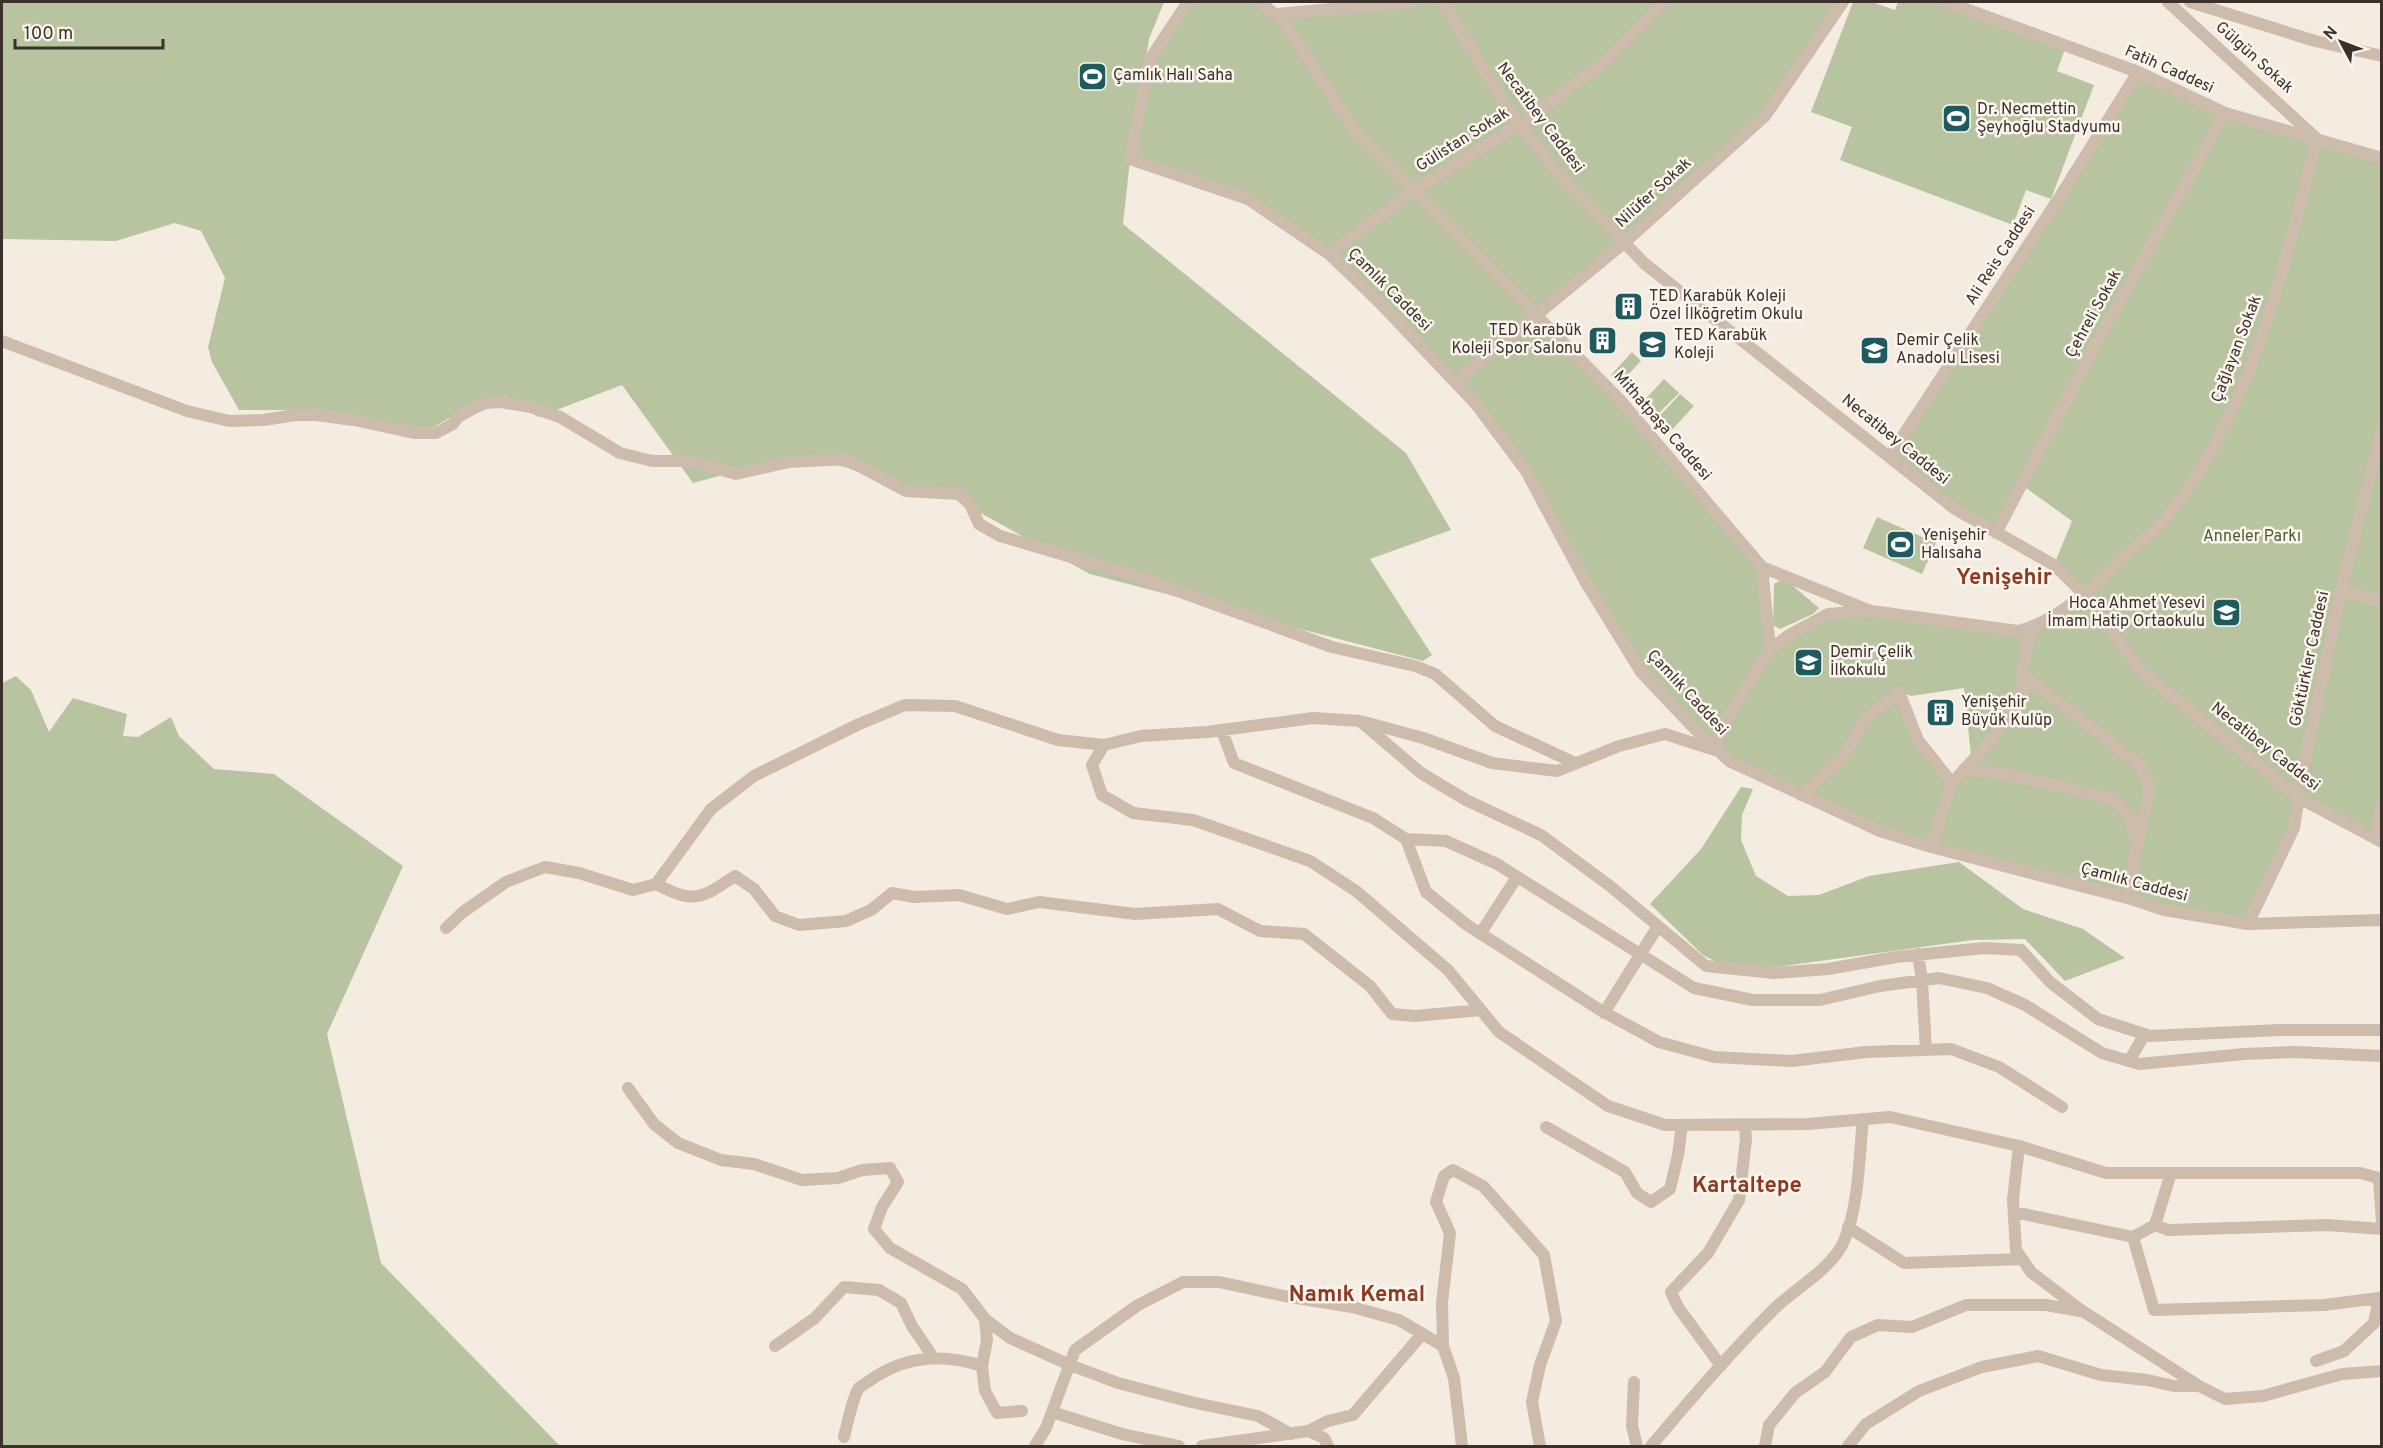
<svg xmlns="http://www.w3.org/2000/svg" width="2383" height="1448" font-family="Overpass,sans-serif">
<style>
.green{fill:#b8c4a0;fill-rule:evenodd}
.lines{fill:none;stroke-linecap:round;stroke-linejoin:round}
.minor{stroke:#cdbbac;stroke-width:12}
.labels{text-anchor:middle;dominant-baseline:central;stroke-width:5;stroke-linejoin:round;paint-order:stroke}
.street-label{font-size:16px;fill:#3b302b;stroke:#fbf5ee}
.poi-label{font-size:16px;fill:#3b302b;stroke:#fbf5ee;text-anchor:start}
.park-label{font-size:16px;fill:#4a5a2e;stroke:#fbf5ee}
.district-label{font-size:22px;font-weight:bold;fill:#8c3b22;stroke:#fbf5ee}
</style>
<rect width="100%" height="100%" fill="#f4ebe1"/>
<path class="green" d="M2,2H1164L1149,39L1134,134L1150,59L1188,2H1260L1276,14L1405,2H1843L1765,116L1537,315L1762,567L1770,649L1828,614L1871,611L2018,631L2084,594L2054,565L2072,521L2022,485L1996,533L1889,457L2138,72L2225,113L2381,158L2382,805L2376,839L2299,798L2294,828L2248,924L2164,910L1931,847L1729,761L1641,672L1526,471L1475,403L1329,254L1249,199L1130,160L1123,224L1406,453L1451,530L1370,559L1432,655L1423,661L1090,574L945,493L893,484L845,467L789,457L693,483L622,385L538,417L505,396L467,408L425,432L307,410H239L212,362L208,347L225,278L201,231L175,223L116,241L2,239ZM1964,688L1971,756L1952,782L1918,740L1900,692L1911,696Z
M1853,2H1872L1895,10L1898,2H1939L2065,49L2057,71L2094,85L2051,199L2026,190L2013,225L1840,160L1852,127L1811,112Z
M1632,352L1641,361L1620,383L1611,375Z
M1664,379L1679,393L1653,419L1639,406Z
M1680,394L1694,406L1668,434L1655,421Z
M1877,517L1936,543L1922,574L1863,548Z
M1781,580L1793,586L1819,608L1813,614L1780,629L1773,625L1774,584Z
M16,676L31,690L49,732L73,698L127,714L123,736L138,737L171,717L179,736L214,769L274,774L403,866L327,1034L381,1263L560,1446H2V683Z
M1741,787L1753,789L1742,815L1741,840L1756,876L1788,896L1819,895L1869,876L1959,862L2023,909L2083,929L2125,958L2065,981L2025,939L1973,940L1777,967L1722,965L1703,955L1650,904L1701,849Z"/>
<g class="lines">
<path class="minor" d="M1188,2L1150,59L1130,159L1248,199L1329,254L1382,305L1475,403L1526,471L1585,581L1641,672L1695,729L1729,761L1880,831L1931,847L2131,899L2164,910L2248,924L2382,920
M1260,2L1284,22L1354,130L1620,400L1762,567L1871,611L2018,631C2057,621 2086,593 2114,566C2132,549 2155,532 2170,513C2255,406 2283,267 2317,139L2168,2
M1443,2L1503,101L1559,175L1645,264L1955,509L2054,565L2084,594L2140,670L2299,798L2382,842
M1947,2L2138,72L2225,113L2382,158
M2190,2L2315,41L2382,56
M1276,14L1412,2
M1329,254L1413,191L1520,124L1605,62L1665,2
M2,341L187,411L229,421L263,420L296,415H316L354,420L414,433H436L453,424L458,417L472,409L485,403L500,402L531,407L560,417L620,453L652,461H691L736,474L789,462L846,459L906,491L959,494L970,504L979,524L1000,536L1139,577L1332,647L1415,666L1435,674L1495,726L1575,763
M1456,381L1624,243L1765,116L1843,2
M1889,457L2059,198L2138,72
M1996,533L2090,355L2225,113
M1762,567L1770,649
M2341,590L2382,602
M2022,674L2141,766L2150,787L2134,860L2131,899
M1364,722L1423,738L1492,763L1557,771L1619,746L1665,734L1718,751L1722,727L1770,649L1789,635L1828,614L1867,611
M1222,731L1234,763L1373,818L1406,839L1446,841L1497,864L1694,988L1753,1000H1820L1880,986L1939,978L1987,988L2025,1005L2102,1053L2139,1064L2244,1054L2295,1052L2382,1056
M1964,769L2010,775L2114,799L2130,817L2136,842
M1801,795L1841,759L1867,718L1899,692L1918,740L1952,783
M1406,839L1426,892L1467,925L1600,1010L1659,1042L1714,1057L1792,1061L1866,1052L1951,1049L1999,1067L2062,1107
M2376,839L2382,805
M1931,847L1952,783L1995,736L2023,689L2022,674L2031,628
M656,884C694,904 701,899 735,876L754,889L775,916L799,925L846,921L871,910L892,893L914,897L959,895L1007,909L1039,902L1135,914L1218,909L1260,931L1304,934L1370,986L1392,1014L1415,1016L1481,1010
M2248,924L2294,828L2303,770L2341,590L2382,430
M446,928L463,912L506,882L545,867L579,873L633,890L656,884L711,809L754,776L857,725L905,705L955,706L1058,740L1104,745
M1480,934L1517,877
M1918,954L1922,981L1926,1050
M1604,1013L1658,926
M2382,1030H2280L2150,1036L2098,1019L2050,982L2021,950L1984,948L1896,957L1828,969L1774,973L1706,966L1610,886L1541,835L1466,800L1421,773L1360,721L1313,718L1207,732L1141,736L1104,745L1092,765L1102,795L1133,813L1193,820L1310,861L1356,891L1448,970L1499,1032L1608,1106L1665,1125L1808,1124L1890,1117L2019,1146L2106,1173H2360L2382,1179
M2129,1061L2145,1034
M628,1088L654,1124L678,1143L721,1160L754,1164L802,1180L838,1178L862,1170L890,1168L898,1182L882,1207L874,1229L890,1248L962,1289L985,1319L1010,1338L1070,1365L1118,1383L1191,1402L1258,1416L1291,1434
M1546,1127L1625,1172L1637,1193L1651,1202L1670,1189L1678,1155L1682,1125
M2019,1146L2013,1200L2016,1250L2031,1272L2078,1308L2199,1386L2225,1399L2263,1396L2342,1374L2382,1371
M2379,1179L2382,1222
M2014,1212L2133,1237L2155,1225L2171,1173
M2155,1225L2168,1230L2327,1225L2382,1229
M1848,1227L1904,1263L2022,1259
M2133,1237L2154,1310L2324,1305L2379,1298
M985,1319L987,1340L982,1366L985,1391L997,1413L1022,1411
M775,1346L815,1318L844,1287L879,1290L901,1303L912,1326L933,1357
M1443,1346L1442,1303L1450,1233L1436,1202L1444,1176L1453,1170L1483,1186L1544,1255L1556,1321L1540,1365L1532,1402L1540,1446
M2316,1361L2344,1351L2374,1323L2379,1298L2382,1297
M1721,1366L1678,1307L1671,1292L1708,1253L1739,1200L1746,1139L1745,1125
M1634,1382L1632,1426L1637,1446
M1052,1412L1122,1434L1179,1446
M1308,1431L1328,1421L1353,1415L1422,1334
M844,1437C847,1426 853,1395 859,1388C863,1384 870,1381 875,1377C909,1355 944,1354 982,1366
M1035,1446L1046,1428L1075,1350L1138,1305L1183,1282H1219L1284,1296L1352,1307L1399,1320L1443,1346L1454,1378L1462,1446
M1202,1446L1308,1431L1324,1438L1328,1446
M1651,1446C1690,1400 1730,1353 1773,1310C1793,1290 1833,1268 1844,1241C1859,1206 1859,1157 1863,1119
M1765,1446L1769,1425L1795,1393L1825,1372L1851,1337L1878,1325L1912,1327L1966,1305H2046L2080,1311
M1848,1446L1866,1424L1919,1391L1982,1367L2038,1356L2101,1375L2147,1380L2174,1386H2198"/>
</g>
<defs>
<symbol id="stadium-square" viewBox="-11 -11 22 22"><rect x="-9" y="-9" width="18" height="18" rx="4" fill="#1f5a5e" stroke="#fbf5ee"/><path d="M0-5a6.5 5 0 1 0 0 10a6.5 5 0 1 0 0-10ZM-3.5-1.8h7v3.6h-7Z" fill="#fff"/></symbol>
<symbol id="building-square" viewBox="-11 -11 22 22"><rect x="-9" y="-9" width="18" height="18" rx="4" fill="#1f5a5e" stroke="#fbf5ee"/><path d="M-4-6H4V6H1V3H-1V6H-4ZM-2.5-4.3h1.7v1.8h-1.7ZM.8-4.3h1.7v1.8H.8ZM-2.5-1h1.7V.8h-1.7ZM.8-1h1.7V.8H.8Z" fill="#fff"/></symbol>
<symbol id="school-square" viewBox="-11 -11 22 22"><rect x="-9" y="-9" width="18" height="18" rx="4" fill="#1f5a5e" stroke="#fbf5ee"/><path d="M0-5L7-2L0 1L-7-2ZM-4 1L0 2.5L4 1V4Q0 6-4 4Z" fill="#fff"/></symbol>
</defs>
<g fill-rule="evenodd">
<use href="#stadium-square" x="1076" y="60" width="33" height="33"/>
<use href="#stadium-square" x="1940" y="102" width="33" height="33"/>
<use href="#building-square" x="1612" y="290" width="33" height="33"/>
<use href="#building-square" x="1586" y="324" width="33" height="33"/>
<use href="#school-square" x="1636" y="328" width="33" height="33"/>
<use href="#school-square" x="1858" y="334" width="33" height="33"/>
<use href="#stadium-square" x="1884" y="528" width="33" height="33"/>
<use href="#school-square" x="2210" y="596" width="33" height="33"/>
<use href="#school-square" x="1792" y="646" width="33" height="33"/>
<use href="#building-square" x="1924" y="696" width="33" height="33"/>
</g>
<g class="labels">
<g class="street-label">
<text transform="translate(2254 58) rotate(42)">Gülgün Sokak</text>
<text transform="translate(2169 70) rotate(24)">Fatih Caddesi</text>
<text transform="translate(1540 118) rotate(53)">Necatibey Caddesi</text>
<text transform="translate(1463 140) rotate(-32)">Gülistan Sokak</text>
<text transform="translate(1654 193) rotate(-42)">Nilüfer Sokak</text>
<text transform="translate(2001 256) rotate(-57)">Ali Reis Caddesi</text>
<text transform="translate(1389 290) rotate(45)">Çamlık Caddesi</text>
<text transform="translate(2094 314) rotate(-61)">Çehreli Sokak</text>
<text transform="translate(2237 349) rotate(-69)">Çağlayan Sokak</text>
<text transform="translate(1662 426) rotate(49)">Mithatpaşa Caddesi</text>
<text transform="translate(1895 440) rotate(39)">Necatibey Caddesi</text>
<text transform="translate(2310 659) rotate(-78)">Göktürkler Caddesi</text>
<text transform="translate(1687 693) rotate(47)">Çamlık Caddesi</text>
<text transform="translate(2265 747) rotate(38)">Necatibey Caddesi</text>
<text transform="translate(2134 883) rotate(15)">Çamlık Caddesi</text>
</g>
<g class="poi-label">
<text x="1113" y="76">Çamlık Halı Saha</text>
<text x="1977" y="110">Dr. Necmettin<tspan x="1977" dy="18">Şeyhoğlu Stadyumu</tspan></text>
<text x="1649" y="297">TED Karabük Koleji<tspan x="1649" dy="18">Özel İlköğretim Okulu</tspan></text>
<text x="1582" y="331" text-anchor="end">TED Karabük<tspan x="1582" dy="18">Koleji Spor Salonu</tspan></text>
<text x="1674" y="336">TED Karabük<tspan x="1674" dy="18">Koleji</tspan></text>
<text x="1896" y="341">Demir Çelik<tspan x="1896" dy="18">Anadolu Lisesi</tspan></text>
<text x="1921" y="536">Yenişehir<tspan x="1921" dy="18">Halısaha</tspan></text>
<text x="2205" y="604" text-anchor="end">Hoca Ahmet Yesevi<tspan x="2205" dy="18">İmam Hatip Ortaokulu</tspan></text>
<text x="1830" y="653">Demir Çelik<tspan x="1830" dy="18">İlkokulu</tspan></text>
<text x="1961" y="703">Yenişehir<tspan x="1961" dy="18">Büyük Kulüp</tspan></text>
</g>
<g class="park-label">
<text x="2252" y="537">Anneler Parkı</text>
</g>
<g class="district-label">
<text x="2004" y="578">Yenişehir</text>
<text x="1747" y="1186">Kartaltepe</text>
<text x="1357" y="1295">Namık Kemal</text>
</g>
</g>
<rect width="2383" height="1448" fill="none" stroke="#3b302b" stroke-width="6"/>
<g transform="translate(2341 42) rotate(311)" stroke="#fbf5ee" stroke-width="4.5" paint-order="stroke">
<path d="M0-4.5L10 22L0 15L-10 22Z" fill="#3b302b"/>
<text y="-9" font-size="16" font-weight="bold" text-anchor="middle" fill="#3b302b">N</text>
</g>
<path d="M15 39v9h148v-9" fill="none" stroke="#3b302b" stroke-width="3"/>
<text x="24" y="39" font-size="18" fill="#3b302b" stroke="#fbf5ee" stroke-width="4.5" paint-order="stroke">100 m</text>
</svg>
